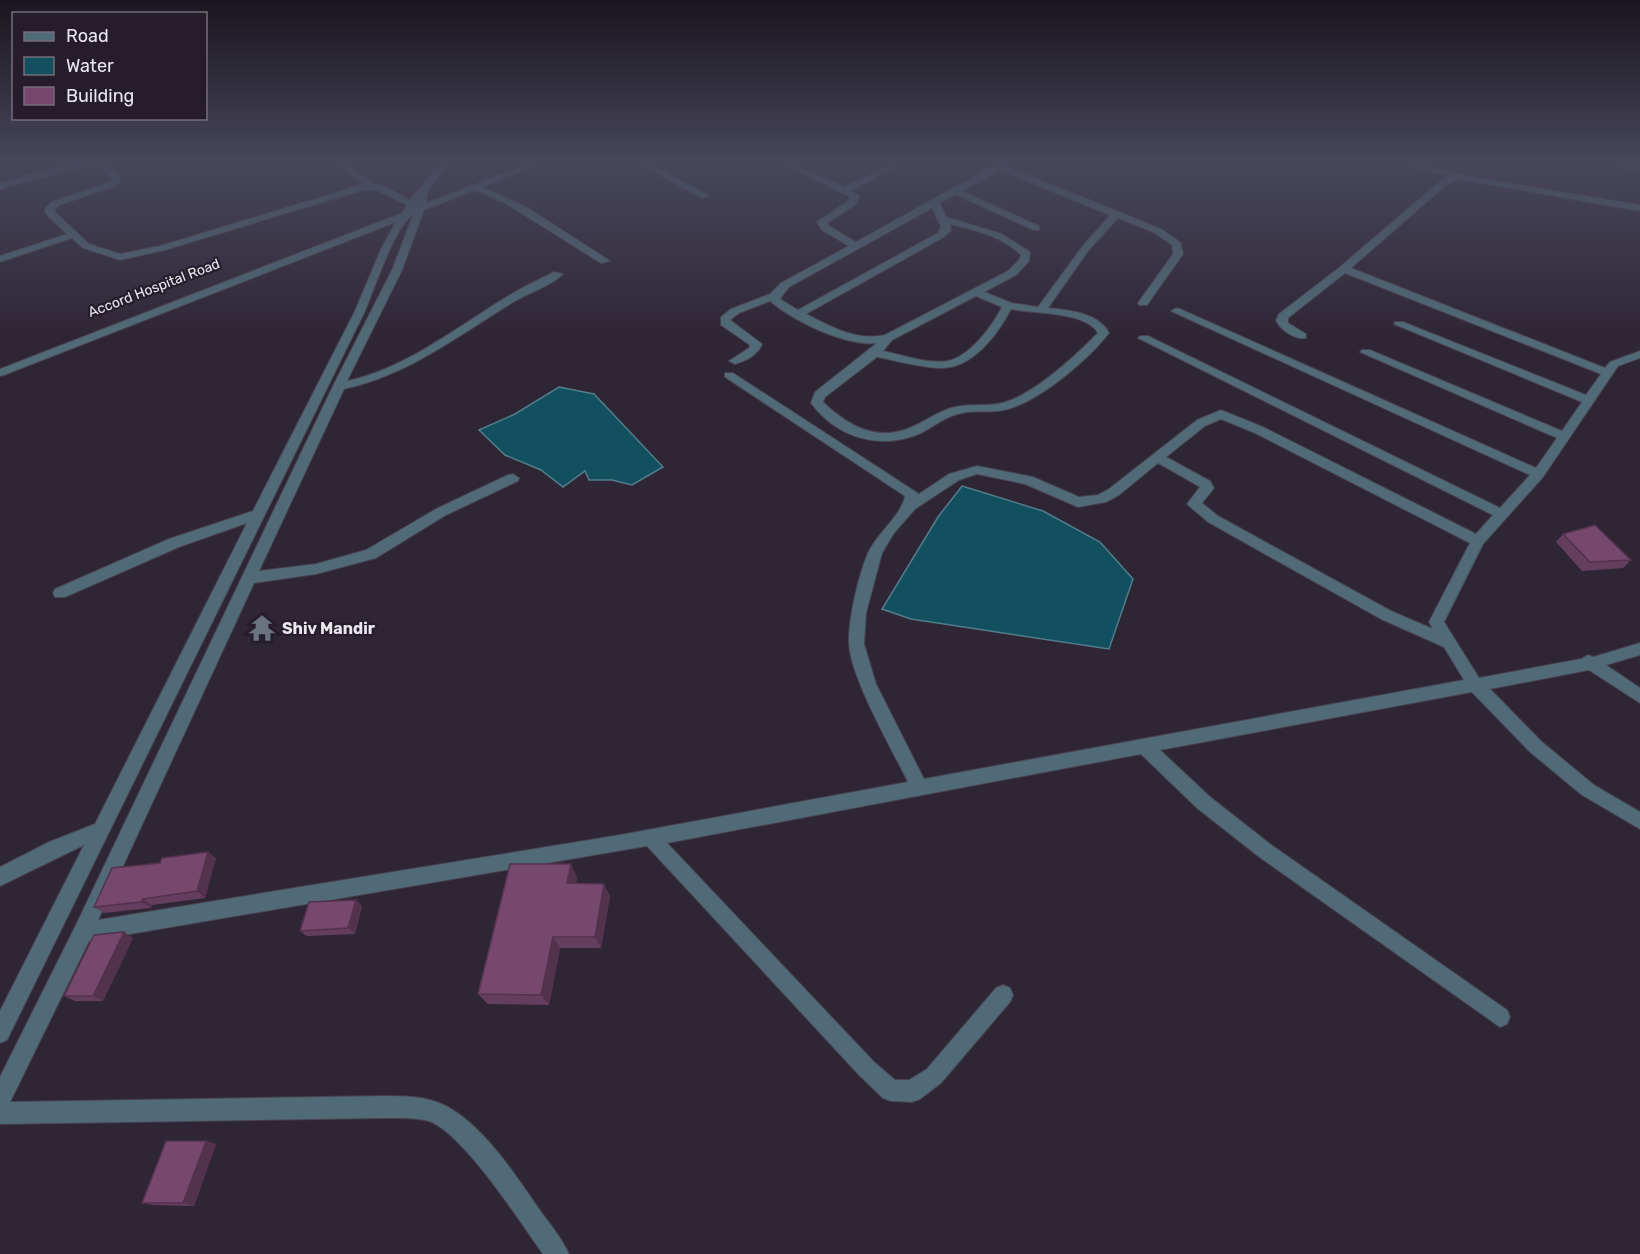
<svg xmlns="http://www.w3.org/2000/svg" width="1640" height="1254" font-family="Rubik,sans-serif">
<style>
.water{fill:#125060;stroke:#537d8b;stroke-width:1.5}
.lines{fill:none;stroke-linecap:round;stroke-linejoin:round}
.minor-casing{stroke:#49414f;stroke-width:2}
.minor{fill:#506b77;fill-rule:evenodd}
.wall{fill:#653e5f}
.shaded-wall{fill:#53324d}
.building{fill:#76486e;stroke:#53324d;stroke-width:1.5}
.labels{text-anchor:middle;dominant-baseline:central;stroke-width:4.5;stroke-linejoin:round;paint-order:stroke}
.far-street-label{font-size:14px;fill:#eae5ee;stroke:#251d2b}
.poi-label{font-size:16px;font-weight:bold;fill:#eae5ee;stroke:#251d2b;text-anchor:start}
</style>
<rect width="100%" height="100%" fill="#2f2635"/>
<path class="water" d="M559,387L594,394L663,467L632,485L612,480H589L585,471L563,487L541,470L505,455L479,430L515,414Z
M962,486L1043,511L1100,542L1133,579L1109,649L911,619L882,609L938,517Z"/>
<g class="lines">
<defs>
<path id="minor" d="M77,161C96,158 111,162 121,179L116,186L59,205L55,209V212L89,244L120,254L160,246L364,184L331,161H340L375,184L382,185L410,200L442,161H450L428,190L426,203L536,161H546L483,187L528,208L610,261L601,263L505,203L475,190L424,210L402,270L347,381C399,370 442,338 486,310C508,295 531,283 554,272L563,274C551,286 530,292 515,301C459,335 409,375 344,389L259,571L316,564L366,550L436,509L508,475L513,474L519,478L518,481L446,515L376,558L316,574L254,583L98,920L620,835L908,782C892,749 850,677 849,643C848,620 859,574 868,553C877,533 902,515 905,496L725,377V373H733L919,494L949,474L977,466L1033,477L1079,497L1098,495L1109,489L1197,420L1221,410L1263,427L1476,534L1493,515L1138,338L1140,336H1148L1500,508L1530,475L1171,311L1176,308L1180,309L1536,468L1557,438L1360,352L1362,350H1370L1562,431L1582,402L1394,324L1395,322H1403L1586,395L1601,374L1345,273L1288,318V323L1306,334V338C1295,340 1280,330 1276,320L1279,314L1340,267L1440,181L1449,176L1397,163L1396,161H1408L1477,178L1640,205V211L1458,179L1446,185L1351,268L1605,368L1610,362L1640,351V358L1618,366L1543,477L1483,544L1444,622L1479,678L1581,659L1588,655L1593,657L1640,643V655L1606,665L1640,688V703L1589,670L1490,689L1542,742L1594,785L1640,812V829L1582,795L1530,752L1472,692L1160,750L1209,796L1270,844L1507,1010L1510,1017L1507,1024L1500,1027L1258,856L1197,808L1141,754L667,843L874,1062L895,1080H909L927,1069L996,988L1003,985L1010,988L1013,995L1010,1002L941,1083L920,1099L912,1102L891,1101L883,1098L860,1076L647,846L89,941L10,1102L383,1096C405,1096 427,1096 446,1106C484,1126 517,1177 541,1212C551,1225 562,1239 569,1254H543C521,1223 463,1133 429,1121C415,1117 398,1118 383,1118L0,1124V1077L76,925L333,386L392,270L413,215C397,221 373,292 365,311L7,1040L0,1043V1011L84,845L0,886V867L49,842L95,824L247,523L179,547L65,597H55L53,593L55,589L169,539L253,511L355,311L381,249L396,222L4,375L0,376V369L402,213L407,205L377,190H363L165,250L120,260L83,248L72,238L0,262V256L67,234L45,213V208L53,201L110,182L112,179L102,168L89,165L0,189V183ZM1221,419L1255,433L1470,543L1429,622L1433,629L1391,611L1218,516L1202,503L1214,488L1210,481L1166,457L1205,426ZM1158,463L1200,487L1187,504L1208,522L1381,619L1444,647L1464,680L924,779L876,684L864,644L866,613L882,553L894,533L915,509L959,480L977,474L1025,484L1078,507L1106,502L1119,495Z
M634,161H644L710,196L702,198Z
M777,161H787L844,187L897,161H907L851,191L860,196L855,205L827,223L829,226L856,242L996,164L1004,161H1013L1006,166L1161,229L1180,242L1183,254L1147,305H1139L1138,303L1173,254L1172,245L1155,233L1118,218L1088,251L1048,308C1069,310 1099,313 1109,333C1088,360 1041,400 1008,409C991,414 974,409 958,414C944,417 933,427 921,433C881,451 837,438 811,403L815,392L877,343C847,347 793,321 770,301L739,313L730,320L762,344C758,355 746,361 735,364L729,361L749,348L750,345L721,325V317L731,309L770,294L781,283L849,246L822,230L817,222L848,201L850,197ZM1000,170L1110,215L1082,247L1038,307L1012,303L984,292L1016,275L1029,261L1030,252L1002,234L946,217L940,203L955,194L1033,230H1039V226L962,191ZM932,208L941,226L938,233L798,310L780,299L789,287ZM950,224C974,230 1002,236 1021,255L1019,260L1008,271L885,335C856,341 831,327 806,314L944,237L951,230ZM976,296L1002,307C992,326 970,357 947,361C926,364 903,355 883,351L892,340ZM1011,309C1034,314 1085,311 1098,333C1075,356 1034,395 1002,403C985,407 968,403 951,408C938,412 927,420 914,426C879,443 849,427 823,402L825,397L877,357C899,361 920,368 942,368C973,368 998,334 1011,309Z"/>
</defs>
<use href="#minor" class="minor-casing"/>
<use href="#minor" class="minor"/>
</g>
<path class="wall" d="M1597,161H1640V173Z
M1563,534L1631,560L1623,568L1582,571L1556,542Z
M216,858L205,898L152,905L151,908L104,913L94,907Z
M577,877L576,883L610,896L601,948H560L549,1005L488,1004L478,994Z
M356,900L362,906L355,934L307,936L300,931Z
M133,938L103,1001H75L64,996Z
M206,1141L216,1144L194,1206L153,1205L142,1203Z"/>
<path class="shaded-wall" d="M208,852L216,858L205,898L197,891Z
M571,864L577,877L574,896L567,883Z
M604,884L610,896L601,948L595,937Z
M143,899L152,905L151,908L141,902Z
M356,900L362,906L355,934L348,928Z
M124,932L133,938L103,1001L93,996Z
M553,937L560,948L549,1005L541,995Z
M206,1141L216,1144L194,1206L183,1203Z"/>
<path class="building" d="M1595,525L1631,560L1590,562L1563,534Z
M208,852L197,891L143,899L141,902L94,907L112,868L160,863L162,858Z
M510,864H571L567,883L604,884L595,937H553L541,995L478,994Z
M356,900L348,928L300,931L309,902Z
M124,932L93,996H64L94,935Z
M166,1141H206L183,1203H142Z"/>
<linearGradient id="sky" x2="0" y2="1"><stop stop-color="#1a151d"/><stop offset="0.48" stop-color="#47475c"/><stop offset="1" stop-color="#47475c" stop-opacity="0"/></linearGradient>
<rect width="1640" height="336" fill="url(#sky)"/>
<defs>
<symbol id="temple-bare" viewBox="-9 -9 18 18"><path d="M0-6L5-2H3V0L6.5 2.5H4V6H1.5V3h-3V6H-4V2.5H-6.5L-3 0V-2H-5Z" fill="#6b7280" stroke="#251d2b" stroke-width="2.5" paint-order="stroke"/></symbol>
</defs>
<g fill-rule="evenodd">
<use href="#temple-bare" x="243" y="609" width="38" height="38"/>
</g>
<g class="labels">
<g class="far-street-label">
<text transform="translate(154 288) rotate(-21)">Accord Hospital Road</text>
</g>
<g class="poi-label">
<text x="282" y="628">Shiv Mandir</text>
</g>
</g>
<rect x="12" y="12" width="195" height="108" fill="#251d2b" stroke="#746d79" stroke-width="1.5"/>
<rect x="24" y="32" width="30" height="9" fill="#506b77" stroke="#746d79" stroke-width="1.5"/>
<text x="66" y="42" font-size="18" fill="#eae5ee">Road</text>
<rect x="24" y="57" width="30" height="18" fill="#125060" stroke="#746d79" stroke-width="1.5"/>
<text x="66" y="72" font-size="18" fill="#eae5ee">Water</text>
<rect x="24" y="87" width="30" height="18" fill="#76486e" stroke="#746d79" stroke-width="1.5"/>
<text x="66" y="102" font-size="18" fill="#eae5ee">Building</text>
</svg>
